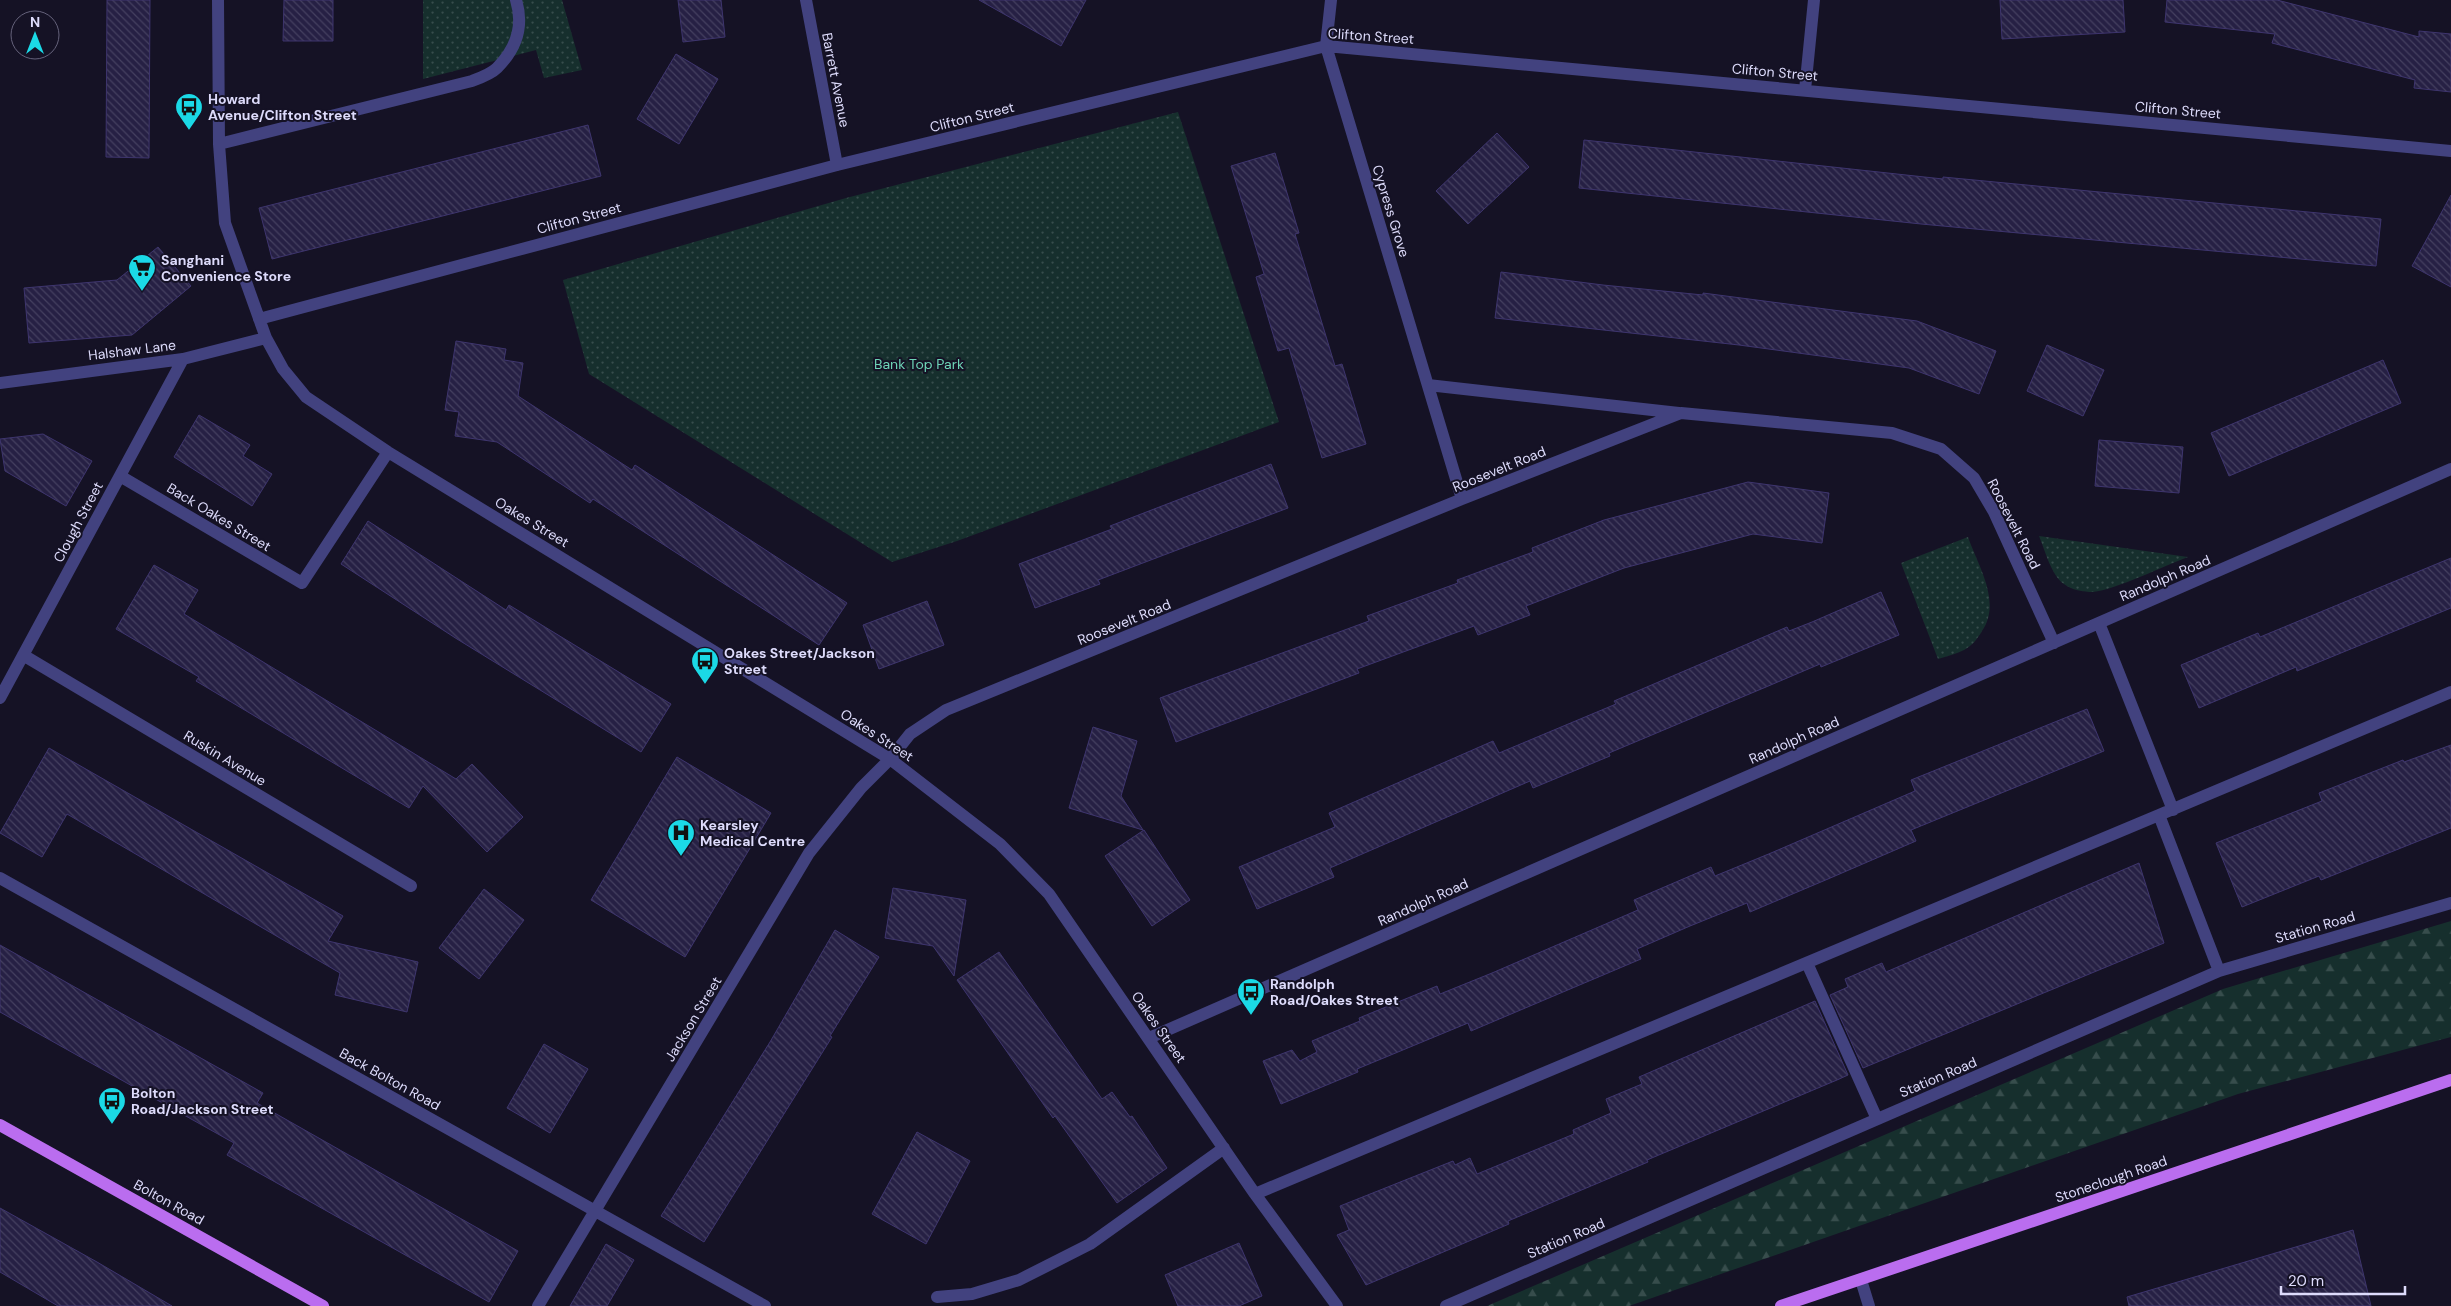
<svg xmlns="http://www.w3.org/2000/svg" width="2451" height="1306" font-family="'DM Sans',sans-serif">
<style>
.grass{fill:url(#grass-dots)}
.forest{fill:url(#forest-firs)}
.building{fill:url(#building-back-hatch);stroke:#3e356e}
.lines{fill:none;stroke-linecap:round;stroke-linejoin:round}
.minor{stroke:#42427f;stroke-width:12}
.major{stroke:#ba6def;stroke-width:12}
.labels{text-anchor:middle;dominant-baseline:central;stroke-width:4;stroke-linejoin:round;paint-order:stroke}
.street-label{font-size:14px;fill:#dddbfb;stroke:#151225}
.poi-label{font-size:14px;font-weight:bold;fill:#dddbfb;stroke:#151225;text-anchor:start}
.park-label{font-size:14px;fill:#6ed4b7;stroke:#151225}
</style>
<defs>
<pattern id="grass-dots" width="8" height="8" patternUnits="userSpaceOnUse" patternTransform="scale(1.25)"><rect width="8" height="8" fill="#162f2d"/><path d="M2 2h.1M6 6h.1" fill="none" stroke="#374d4c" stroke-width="1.8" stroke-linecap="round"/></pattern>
<pattern id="forest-firs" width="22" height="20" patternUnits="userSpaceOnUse" patternTransform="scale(1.25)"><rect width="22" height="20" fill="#162f2d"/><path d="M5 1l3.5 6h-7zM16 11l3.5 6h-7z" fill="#374d4c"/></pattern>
<pattern id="building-back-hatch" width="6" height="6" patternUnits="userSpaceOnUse" patternTransform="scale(1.25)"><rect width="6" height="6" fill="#262044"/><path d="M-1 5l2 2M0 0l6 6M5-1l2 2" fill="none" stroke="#454060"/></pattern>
</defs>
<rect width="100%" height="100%" fill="#151225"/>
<path class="grass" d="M423,0H562L582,70L544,78L536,50L423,79Z
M1178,112L1279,422L957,541L892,562L589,374L563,280L846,198Z
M2039,536L2188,557C2166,565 2115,590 2093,592C2084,592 2071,590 2064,584C2051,575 2045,550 2039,536Z
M1968,537C1978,566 2002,602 1982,631C1978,638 1972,646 1964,650C1956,654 1947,656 1938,659L1901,563Z"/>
<path class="forest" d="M2451,921V1037L2238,1094L1629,1306H1487L2223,989Z"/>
<path class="building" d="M107,0H150L149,158L106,157Z
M284,0H333V41H283Z
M678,0H721L725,37L683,42Z
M979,0H1086L1061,46Z
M2000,0H2123L2125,32L2002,39Z
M2167,0H2277L2419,37V31L2451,34V92L2414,88L2415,80L2272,43L2275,34L2165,22Z
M676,54L718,79L679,144L637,119Z
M588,125L601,176L272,259L259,208Z
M1497,133L1529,167L1468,224L1436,191Z
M1584,140L1943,179V177L2381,219L2376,266L1921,224L1579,188Z
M1275,153L1299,233L1295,234L1335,366L1342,364L1366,444L1322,458L1289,348L1278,351L1256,277L1264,274L1231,166Z
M2451,195V287L2412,266Z
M158,247L191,286L132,335L29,343L24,288L117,280Z
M1501,272L1603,285L1703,295V293L1917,321L1996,351L1979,394L1909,368L1739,345L1495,318Z
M456,341L506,349L504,360L523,363L518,396L632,470L635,465L847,603L819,645L593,499L590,503L497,442L455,436L459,412L445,410Z
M2047,345L2104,370L2083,416L2027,391Z
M2383,360L2401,403L2229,476L2211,433Z
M199,415L250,445L243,456L272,474L252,506L174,457Z
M43,434L92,461L66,506L5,471L0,439Z
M2099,440L2183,447L2179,493L2095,486Z
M1271,464L1288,508L1098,580L1100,584L1035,608L1019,564L1112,529L1110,526Z
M1748,482L1829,493L1822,543L1753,534L1624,568L1526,606L1530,615L1478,635L1474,626L1357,669L1359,673L1176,742L1160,698L1369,621L1367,616L1458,583L1457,580L1533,552L1532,548L1604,520Z
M368,521L506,610L509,605L671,704L641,752L457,639L341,564Z
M2451,558V608L2297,671L2296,667L2199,708L2181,665L2258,633L2260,637Z
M154,565L198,590L184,614L456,779L472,764L523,817L487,852L423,786L409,808L196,681L199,677L116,629Z
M1881,592L1899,635L1821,667L1820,664L1766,687L1609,753L1610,756L1533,788L1530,781L1330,868L1334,877L1257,909L1239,867L1335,827L1329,813L1493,741L1499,753L1616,704L1614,701L1710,660L1787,627L1789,631L1812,622Z
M927,601L944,645L879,669L863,625Z
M2087,709L2104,751L1911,830L1916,841L1828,879L1750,912L1747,903L1690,926L1637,949L1641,959L1471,1031L1468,1023L1357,1069L1358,1072L1281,1104L1263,1061L1292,1050L1300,1061L1317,1052L1312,1041L1360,1021L1359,1018L1437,986L1440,994L1492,973L1638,910L1634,900L1711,867L1715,876L1771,853L1915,791L1911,780Z
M1093,727L1137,741L1121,796L1143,830L1069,808Z
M2451,745V828L2321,880L2319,876L2242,907L2216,843L2322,801L2319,793L2403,760L2404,762Z
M49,748L343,916L328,941L418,962L407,1012L335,995L340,973L67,814L42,857L0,833Z
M677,757L771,813L685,957L591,900Z
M1144,830L1190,900L1152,926L1105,856Z
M2139,863L2164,943L1863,1068L1830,995L1848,987L1845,979L1882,963L1886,972Z
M893,888L966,900L954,976L933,946L885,938Z
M484,889L524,920L479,979L439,948Z
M835,930L879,957L830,1036L832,1037L704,1242L661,1216L770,1042Z
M0,945L263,1093L257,1103L518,1251L489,1302L227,1155L234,1143L0,1012Z
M999,952L1102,1099L1112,1092L1130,1117L1132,1116L1167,1168L1117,1203L1055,1116L1053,1118L957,980Z
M1815,1001L1848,1075L1837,1080L1647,1160L1648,1162L1508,1221L1509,1224L1366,1285L1337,1235L1349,1230L1340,1206L1453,1161L1455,1165L1470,1158L1477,1174L1574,1134L1573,1130L1611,1113L1606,1099L1642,1084L1639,1077Z
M544,1044L588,1069L550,1133L507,1108Z
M917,1132L970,1161L926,1244L872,1214Z
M0,1208L97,1262L172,1306H58L0,1272Z
M2353,1230L2371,1306H2129L2127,1297Z
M1239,1243L1262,1296L1239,1306H1178L1165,1275Z
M606,1244L634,1260L607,1306H570Z"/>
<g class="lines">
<path class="minor" d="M218,0L219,144L225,223L266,338L283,369L306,397L388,452L890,759L1000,844L1049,894L1255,1194L1337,1306
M806,0L837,165
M1331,0L1326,46L1462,499
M1805,90L1814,0
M219,144L472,81C480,78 491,74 497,68C516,49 524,26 516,0
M259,319L837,165L1326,46L2451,151
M0,383L183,359L266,338
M1428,385L1679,413
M120,476L302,583L388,452
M2099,623L2173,810
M23,655L411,886
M0,698L183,359
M2159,815L2451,692
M0,878L765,1306
M1807,963L1877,1119
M1149,1038L2451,469
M1255,1194L2159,815L2219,971
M1861,1280L1869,1306
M937,1297L972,1294L1019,1280L1090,1244L1224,1148
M538,1306L809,853L861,788L890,759L910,734L946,710L1462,499L1681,413L1892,433L1941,449L1974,478L1994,512L2054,643
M1446,1306L2219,971L2451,903"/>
<path class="major" d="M0,1125L323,1306
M1781,1306L2451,1080"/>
</g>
<defs>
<symbol id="bus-pin" viewBox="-11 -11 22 30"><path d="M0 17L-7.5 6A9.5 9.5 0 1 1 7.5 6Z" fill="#1bd9e6" stroke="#151225"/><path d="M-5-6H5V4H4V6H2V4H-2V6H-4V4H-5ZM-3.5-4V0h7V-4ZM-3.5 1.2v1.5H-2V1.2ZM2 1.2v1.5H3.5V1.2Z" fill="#111"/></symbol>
<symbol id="supermarket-pin" viewBox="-11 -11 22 30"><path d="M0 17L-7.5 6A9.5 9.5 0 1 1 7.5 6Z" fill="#1bd9e6" stroke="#151225"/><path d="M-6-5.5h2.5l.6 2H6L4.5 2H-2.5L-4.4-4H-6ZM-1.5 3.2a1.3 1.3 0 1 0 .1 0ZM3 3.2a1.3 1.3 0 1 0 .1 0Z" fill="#111"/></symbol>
<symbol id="hospital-pin" viewBox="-11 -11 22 30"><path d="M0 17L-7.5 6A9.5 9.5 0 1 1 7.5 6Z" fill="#1bd9e6" stroke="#151225"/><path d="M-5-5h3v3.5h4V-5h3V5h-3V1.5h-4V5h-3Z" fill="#111"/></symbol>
</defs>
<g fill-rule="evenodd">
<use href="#bus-pin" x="173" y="91" width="32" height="43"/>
<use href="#supermarket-pin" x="126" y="252" width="32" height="43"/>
<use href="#bus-pin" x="689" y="645" width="32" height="43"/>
<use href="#hospital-pin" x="665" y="817" width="32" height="43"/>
<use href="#bus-pin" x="1235" y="976" width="32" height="43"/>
<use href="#bus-pin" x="96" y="1085" width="32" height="43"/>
</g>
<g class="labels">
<g class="street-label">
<text transform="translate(1371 36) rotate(4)">Clifton Street</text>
<text transform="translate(1775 72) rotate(5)">Clifton Street</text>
<text transform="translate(836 80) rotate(79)">Barrett Avenue</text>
<text transform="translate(2178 110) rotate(5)">Clifton Street</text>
<text transform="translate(972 117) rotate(-14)">Clifton Street</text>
<text transform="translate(1391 211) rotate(73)">Cypress Grove</text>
<text transform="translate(579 218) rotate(-15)">Clifton Street</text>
<text transform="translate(132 350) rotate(-7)">Halshaw Lane</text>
<text transform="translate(1499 469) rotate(-22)">Roosevelt Road</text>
<text transform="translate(219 517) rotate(31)">Back Oakes Street</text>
<text transform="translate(78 522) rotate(-62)">Clough Street</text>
<text transform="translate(532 522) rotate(31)">Oakes Street</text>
<text transform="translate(2014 524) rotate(63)">Roosevelt Road</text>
<text transform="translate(2165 578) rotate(-23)">Randolph Road</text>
<text transform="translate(1124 622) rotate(-22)">Roosevelt Road</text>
<text transform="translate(877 735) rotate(33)">Oakes Street</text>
<text transform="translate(1794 740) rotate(-24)">Randolph Road</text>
<text transform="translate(225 758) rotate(31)">Ruskin Avenue</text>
<text transform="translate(1423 902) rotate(-24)">Randolph Road</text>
<text transform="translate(2315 927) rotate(-16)">Station Road</text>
<text transform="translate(693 1019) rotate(-59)">Jackson Street</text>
<text transform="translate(1159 1027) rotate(55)">Oakes Street</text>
<text transform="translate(1938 1077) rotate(-23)">Station Road</text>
<text transform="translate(390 1079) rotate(29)">Back Bolton Road</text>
<text transform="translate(2111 1179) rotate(-19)">Stoneclough Road</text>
<text transform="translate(169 1202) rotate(29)">Bolton Road</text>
<text transform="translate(1566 1238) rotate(-23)">Station Road</text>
</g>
<g class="poi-label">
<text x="208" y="99">Howard<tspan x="208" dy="16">Avenue/Clifton Street</tspan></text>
<text x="161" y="260">Sanghani<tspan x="161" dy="16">Convenience Store</tspan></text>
<text x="724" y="653">Oakes Street/Jackson<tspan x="724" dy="16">Street</tspan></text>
<text x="700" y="825">Kearsley<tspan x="700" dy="16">Medical Centre</tspan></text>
<text x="1270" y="984">Randolph<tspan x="1270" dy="16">Road/Oakes Street</tspan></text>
<text x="131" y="1093">Bolton<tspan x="131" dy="16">Road/Jackson Street</tspan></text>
</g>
<g class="park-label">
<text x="919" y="364">Bank Top Park</text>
</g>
</g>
<g transform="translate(35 35)"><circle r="24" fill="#151225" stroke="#65627b"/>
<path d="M0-4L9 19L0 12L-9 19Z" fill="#1bd9e6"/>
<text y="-8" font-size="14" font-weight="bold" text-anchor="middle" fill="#dddbfb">N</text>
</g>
<path d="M2281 1286v8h124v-8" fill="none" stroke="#dddbfb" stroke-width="2.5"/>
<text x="2288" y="1286" font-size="15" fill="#dddbfb" stroke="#151225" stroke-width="4" paint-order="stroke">20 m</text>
</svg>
